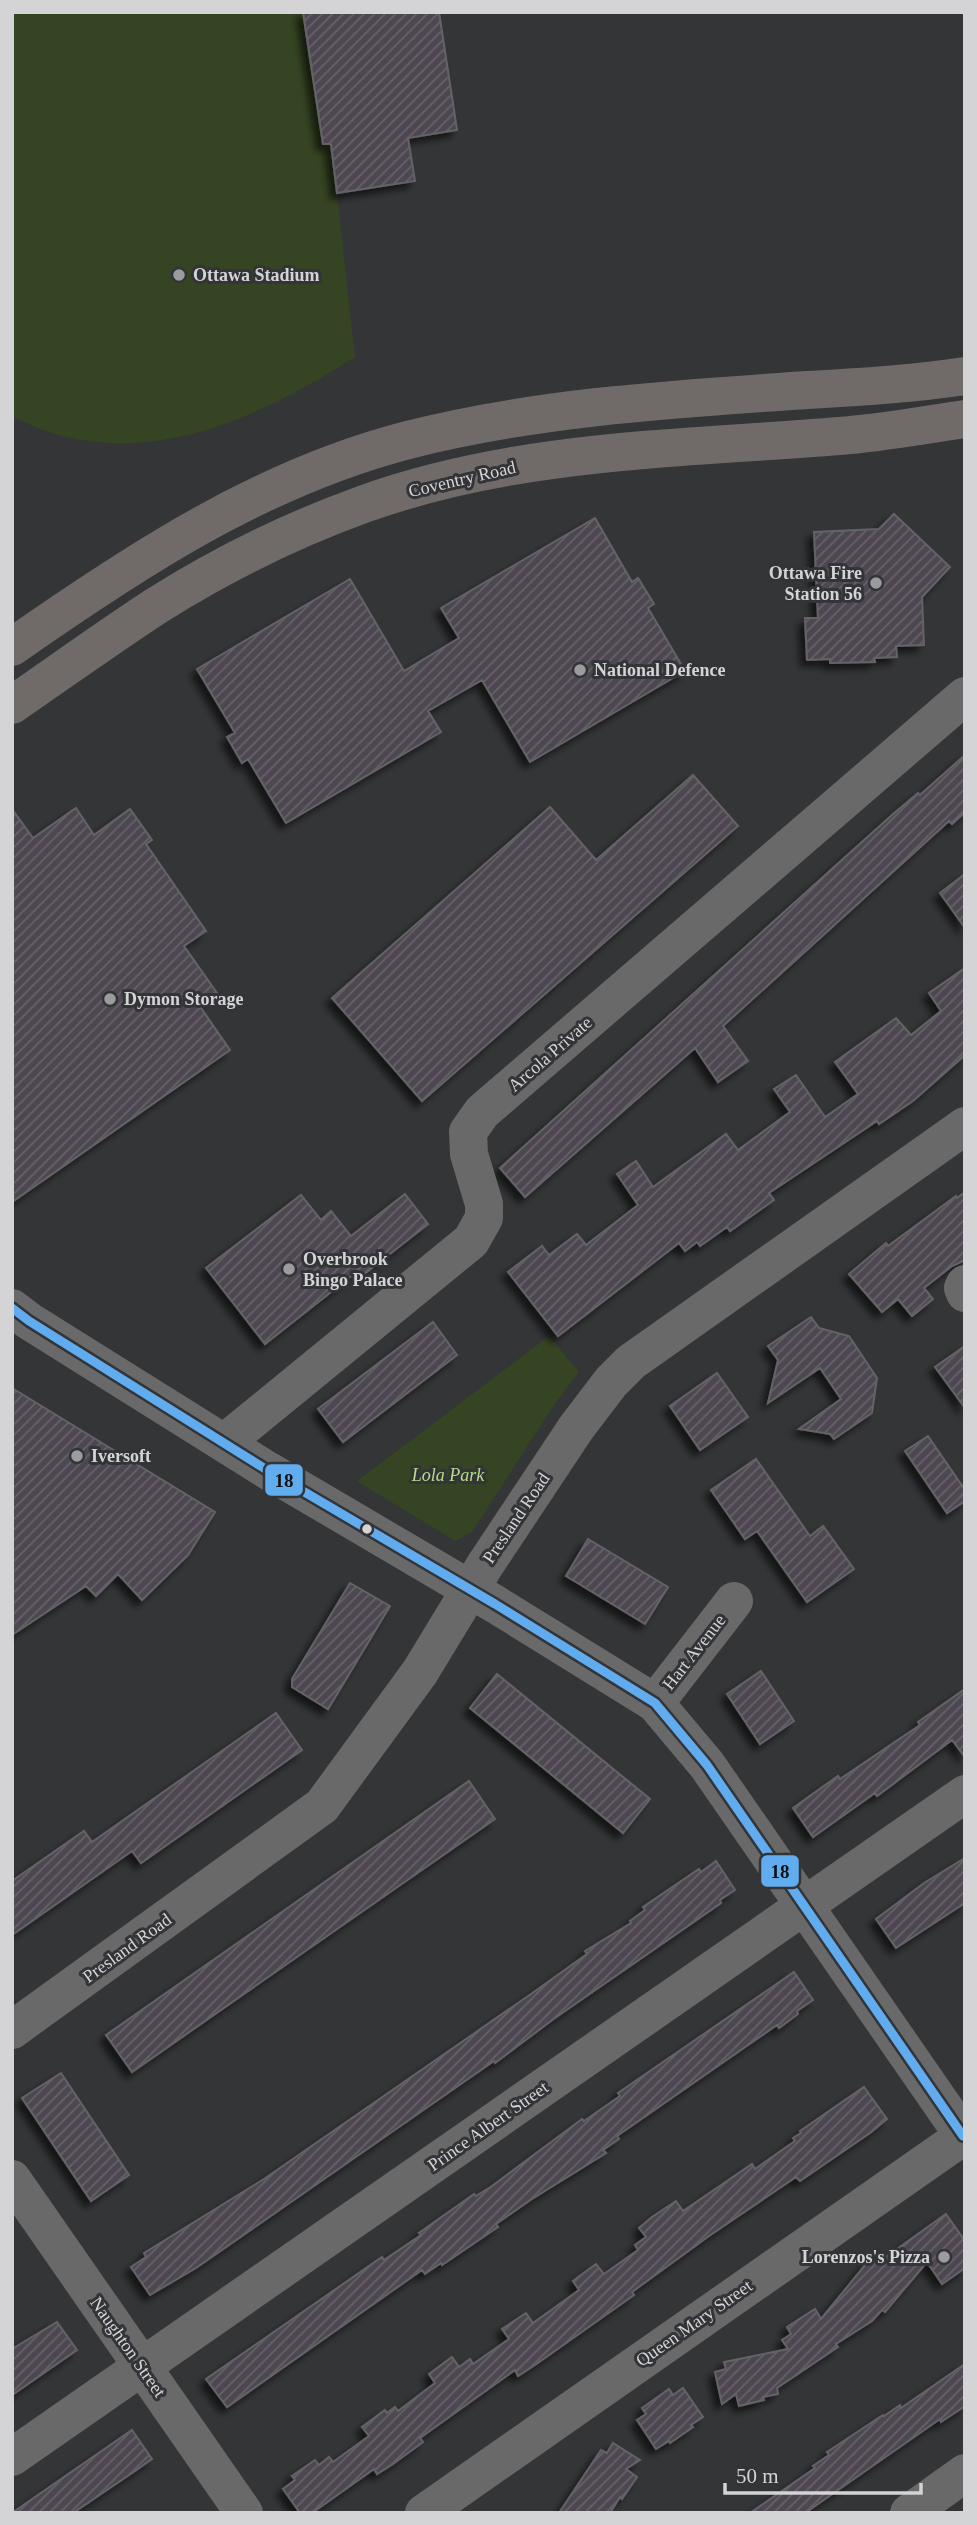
<svg xmlns="http://www.w3.org/2000/svg" width="977" height="2525" font-family="'Times New Roman',serif">
<style>
.green{fill:#354422}
.building{fill:url(#building-hatch);stroke:#646466;stroke-width:2;filter:url(#shadow)}
.lines{fill:none;stroke-linecap:round;stroke-linejoin:round}
.minor{stroke:#69696a;stroke-width:38}
.major{stroke:#706b69;stroke-width:38}
.bus-1-casing{stroke:#333438;stroke-width:14}
.bus-1{stroke:#60acee;stroke-width:9}
.poi-dot{fill:#9c9c9e;stroke:#333438;stroke-width:2.5}
.bus-dot{fill:#d4d4d6;stroke:#333438;stroke-width:2.5}
.labels{text-anchor:middle;dominant-baseline:central;stroke-width:6;stroke-linejoin:round;paint-order:stroke}
.poi-label{font-size:18px;font-weight:bold;fill:#d4d4d6;stroke:#333438;text-anchor:start}
.street-label{font-size:18px;fill:#d4d4d6;stroke:#333438}
.park-label{font-size:18px;font-style:italic;fill:#b6df85;stroke:#333438}
.line-badge{stroke:#333438;stroke-width:2.5}
.pale-badge-label{font-size:19px;text-anchor:middle;font-weight:bold;fill:#111}
</style>
<defs>
<pattern id="building-hatch" width="6" height="6" patternUnits="userSpaceOnUse" patternTransform="scale(1.75)"><rect width="6" height="6" fill="#4e4751"/><path d="M-1 1l2-2M0 6l6-6M5 7l2-2" fill="none" stroke="#676169"/></pattern>
<filter id="shadow"><feDropShadow dx="-6" dy="6" stdDeviation="3.5" flood-color="#0009"/></filter>
</defs>
<rect width="100%" height="100%" fill="#343537"/>
<path class="green" d="M12,12H439L457,130L408,138L415,181L337,193L355,357C254,422 129,479 12,416Z
M549,1336L579,1372L554,1405L472,1532L455,1541L357,1481Z"/>
<path class="building" d="M303,12H439L457,130L408,138L415,181L337,193L331,144H323Z
M894,514L950,567L922,597L924,645L896,646L897,657L874,658L875,662L830,663V659L807,660L805,618H818L814,532L879,529Z
M595,518L632,582L638,578L654,604L648,608L685,671L530,762L482,680L428,711L441,732L286,823L248,759L242,763L227,737L235,733L197,669L350,579L404,671L459,638L441,608Z
M965,755V812L952,824L949,821L723,1026L748,1061L718,1082L695,1048L525,1197L500,1168L893,814L918,793L920,795Z
M693,775L738,826L422,1101L332,998L550,807L596,860Z
M76,808L94,835L130,809L152,840L146,844L206,931L184,946L217,993L199,1005L230,1050L12,1202V809L33,838Z
M965,874V928L940,893Z
M965,968V1055L913,1101L879,1124L877,1121L769,1193L774,1200L730,1231L727,1227L700,1246L697,1242L685,1251L679,1243L558,1336L508,1272L542,1246L549,1255L577,1234L586,1245L638,1205L617,1174L636,1161L653,1187L726,1134L738,1150L790,1112L774,1089L796,1075L825,1117L858,1094L835,1062L896,1018L911,1035L941,1011L929,993Z
M965,1192V1260L952,1266L924,1288L933,1299L912,1316L898,1299L882,1312L849,1274L886,1243L888,1246L956,1196L957,1198Z
M405,1194L428,1224L363,1275L359,1270L265,1344L206,1268L301,1195L321,1220L331,1211L351,1236Z
M811,1317L819,1328L849,1336L877,1378L872,1413L834,1439L830,1434L799,1429L841,1399L820,1368L768,1403L778,1360L768,1346Z
M433,1322L457,1355L343,1442L318,1409Z
M965,1346V1408L935,1367Z
M717,1373L748,1417L700,1450L670,1406Z
M12,1388L215,1512L188,1555L142,1600L118,1574L96,1596L86,1586L12,1635Z
M928,1436L965,1490V1501L947,1513L905,1451Z
M756,1459L810,1536L823,1526L854,1569L807,1602L757,1531L745,1539L711,1490Z
M588,1539L668,1587L645,1624L566,1576Z
M350,1583L390,1606L328,1709L292,1687V1679Z
M761,1671L794,1721L760,1744L727,1694Z
M497,1674L650,1799L623,1833L470,1708Z
M965,1689V1757L952,1740L877,1796L875,1793L813,1837L793,1808L838,1776L840,1779L920,1725L918,1722Z
M276,1713L302,1750L141,1863L132,1851L12,1935V1881L84,1831L92,1842Z
M469,1781L495,1819L132,2072L106,2035Z
M965,1858V1903L896,1948L876,1919L924,1883Z
M716,1861L735,1890L720,1900L721,1903L555,2018L495,2063L494,2061L196,2268L150,2295L131,2267L146,2257L144,2253L264,2179L531,1994L587,1954L585,1951L631,1923L630,1921L645,1910L643,1907L699,1869L701,1872Z
M794,1972L813,2000L797,2011L798,2014L779,2028L777,2025L617,2136L619,2139L603,2150L606,2153L532,2199L496,2224L498,2227L442,2265L441,2263L425,2274L422,2270L227,2407L206,2379L382,2257L384,2260L421,2235L419,2233L474,2194L476,2196L492,2186L582,2119L584,2121L620,2096L618,2093Z
M61,2073L129,2175L91,2201L22,2098Z
M864,2087L887,2119L870,2133L800,2181L796,2177L709,2236L632,2292L634,2295L535,2365L518,2376L515,2370L420,2438L423,2442L393,2464L377,2474L374,2469L312,2513H300L283,2489L295,2480L292,2476L315,2460L319,2465L329,2457L333,2462L369,2436L362,2427L385,2410L387,2413L395,2407L398,2411L435,2383L429,2374L452,2357L459,2367L470,2359L473,2364L509,2339L502,2329L526,2313L533,2323L579,2290L573,2281L585,2272L596,2264L604,2274L638,2250L635,2245L646,2237L639,2228L652,2217L676,2201L683,2211L752,2164L755,2169L795,2141L793,2138L801,2133L800,2131Z
M946,2214L965,2241V2268L942,2284L927,2262L885,2312L882,2310L872,2321L836,2344L838,2347L777,2388L778,2394L763,2397L764,2400L739,2406L736,2394L722,2404L715,2372L726,2369L724,2362L788,2349L782,2340L791,2334L787,2327L815,2309L821,2319L870,2259L876,2264Z
M57,2322L77,2350L12,2395V2349Z
M965,2364V2406L941,2422L940,2419L805,2513H750L815,2468L813,2466L829,2455L827,2452L883,2415L884,2416L900,2405L901,2408Z
M683,2388L703,2417L691,2425L693,2427L670,2443L669,2441L656,2449L637,2420L646,2414L642,2408L669,2389L673,2395Z
M132,2430L152,2459L135,2471L73,2513H12Z
M613,2443L640,2460L626,2469L637,2477L622,2499L620,2497L610,2513H559L601,2450L607,2453Z"/>
<g class="lines">
<path class="minor" d="M965,1284L963,1288L965,1293
M12,1308L29,1321L267,1470L495,1604L655,1703L707,1765L965,2138
M224,1443L471,1241L484,1218V1204L469,1154L468,1132L482,1112L965,696
M655,1703L734,1601
M12,2030L322,1806L420,1672L485,1565L576,1428L611,1382L631,1362L965,1126
M12,2179L244,2513
M12,2457L965,1794
M424,2513L965,2135
M909,2513L965,2473"/>
<path class="major" d="M12,647C135,561 261,478 408,440C538,407 674,399 807,390C860,387 912,384 965,376
M12,705C60,672 107,638 156,606C221,565 292,530 364,504C516,449 681,449 839,436C881,433 923,425 965,419"/>
<defs>
<path id="bus-1" d="M12,1308L29,1321L267,1470L495,1604L655,1703L707,1765L963,2136"/>
</defs>
<use href="#bus-1" class="bus-1-casing"/>
<use href="#bus-1" class="bus-1"/>
</g>
<g class="poi-dot">
<circle cx="179" cy="275" r="7"/>
<circle cx="876" cy="583" r="7"/>
<circle cx="580" cy="670" r="7"/>
<circle cx="110" cy="999" r="7"/>
<circle cx="289" cy="1269" r="7"/>
<circle cx="77" cy="1456" r="7"/>
<circle cx="944" cy="2257" r="7"/>
</g>
<circle class="bus-dot" cx="367" cy="1529" r="6"/>
<g class="labels">
<g class="poi-label">
<text x="193" y="275">Ottawa Stadium</text>
<text x="862" y="573" text-anchor="end">Ottawa Fire<tspan x="862" dy="21">Station 56</tspan></text>
<text x="594" y="670">National Defence</text>
<text x="124" y="999">Dymon Storage</text>
<text x="303" y="1259">Overbrook<tspan x="303" dy="21">Bingo Palace</tspan></text>
<text x="91" y="1456">Iversoft</text>
<text x="930" y="2257" text-anchor="end">Lorenzos's Pizza</text>
</g>
<g class="street-label">
<text transform="translate(462 479) rotate(-13)">Coventry Road</text>
<text transform="translate(550 1054) rotate(-41)">Arcola Private</text>
<text transform="translate(516 1518) rotate(-56)">Presland Road</text>
<text transform="translate(694 1652) rotate(-52)">Hart Avenue</text>
<text transform="translate(127 1948) rotate(-36)">Presland Road</text>
<text transform="translate(488 2126) rotate(-35)">Prince Albert Street</text>
<text transform="translate(694 2323) rotate(-35)">Queen Mary Street</text>
<text transform="translate(128 2347) rotate(55)">Naughton Street</text>
</g>
<g class="park-label">
<text x="448" y="1475">Lola Park</text>
</g>
</g>
<g class="line-badge">
<rect x="264" y="1463" width="40" height="34" rx="7" fill="#60acee"/>
<rect x="760" y="1854" width="40" height="34" rx="7" fill="#60acee"/>
</g>
<g class="pale-badge-label">
<text x="284" y="1487">18</text>
<text x="780" y="1878">18</text>
</g>
<rect width="977" height="2525" fill="none" stroke="#d4d4d6" stroke-width="28"/>
<path d="M725 2483v10h196v-10" fill="none" stroke="#d4d4d6" stroke-width="3.5"/>
<text x="736" y="2483" font-size="21" fill="#d4d4d6" stroke="#333438" stroke-width="5" paint-order="stroke">50 m</text>
</svg>
